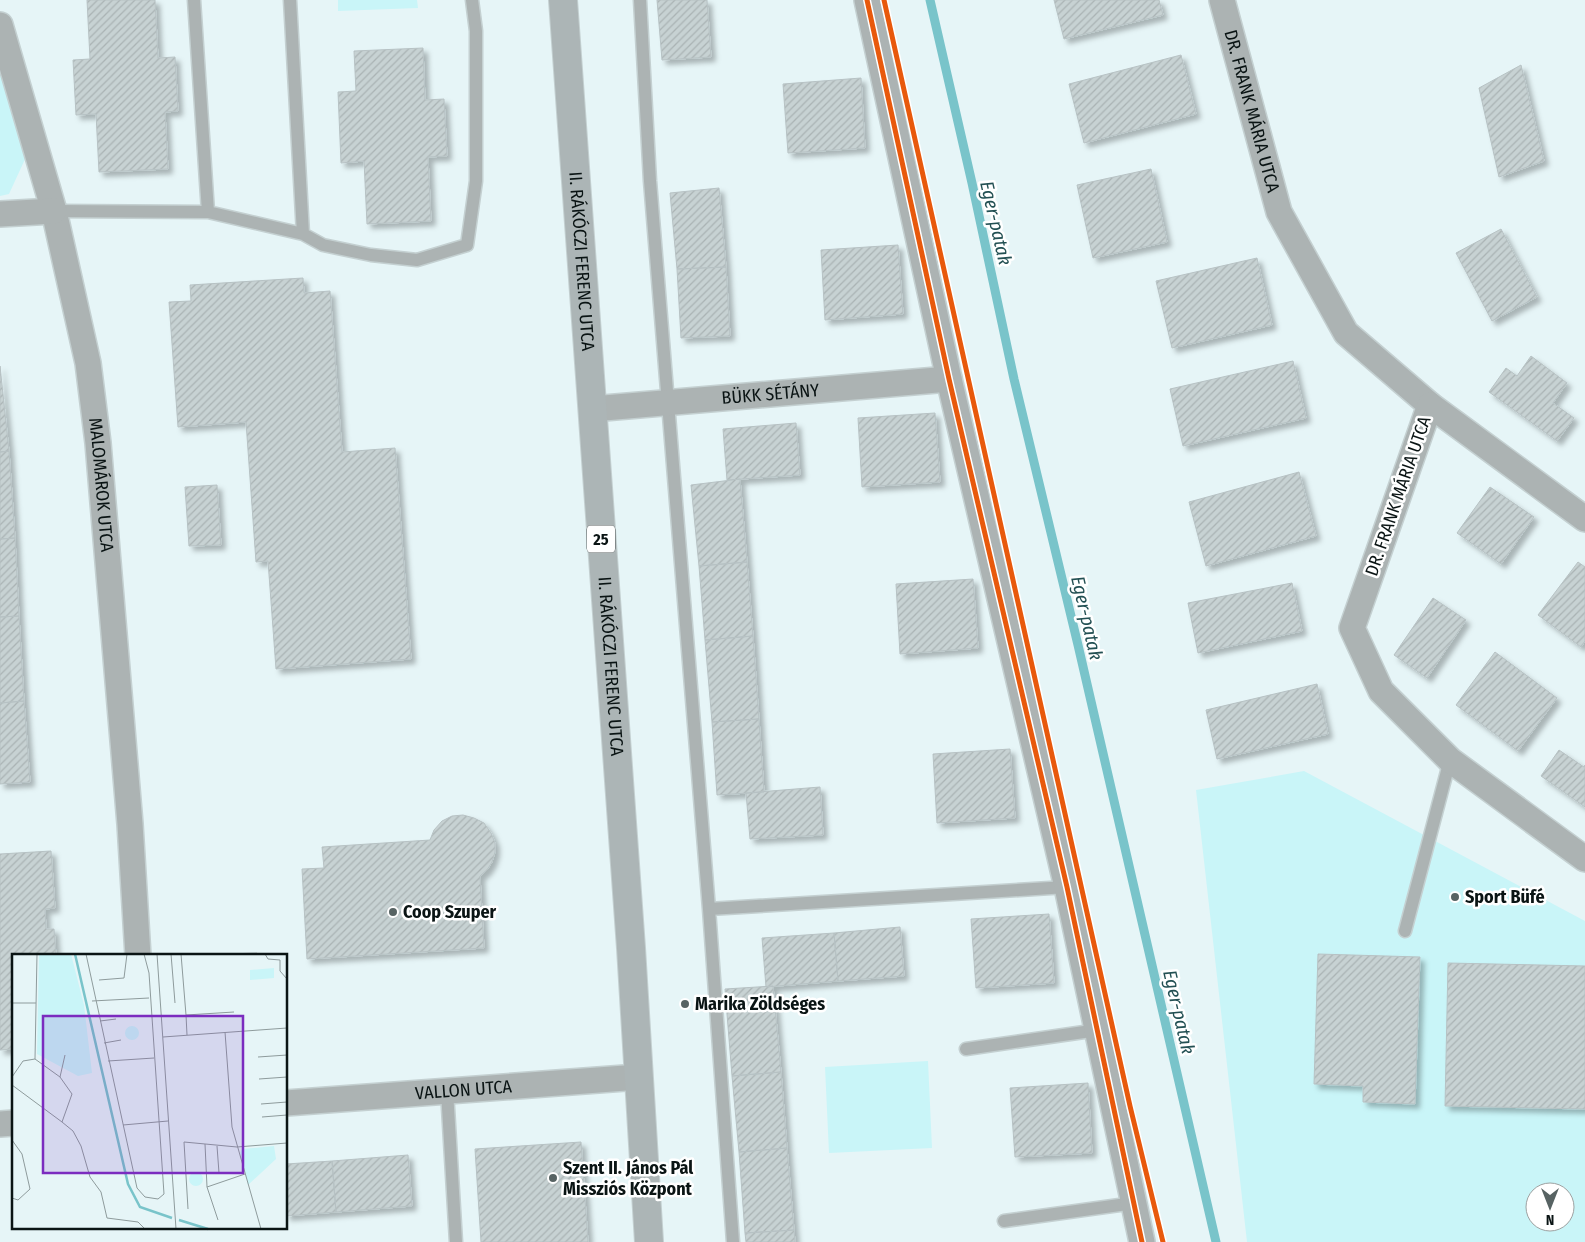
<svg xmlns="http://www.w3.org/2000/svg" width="1585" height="1242" font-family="'Fira Sans Condensed',sans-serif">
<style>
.green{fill:#c9f5f8;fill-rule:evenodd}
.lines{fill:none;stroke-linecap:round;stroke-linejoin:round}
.stream{stroke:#79c4ca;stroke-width:9}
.building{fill:url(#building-hatch);stroke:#b7c2c4;filter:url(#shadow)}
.service-casing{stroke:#c4d0d1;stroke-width:15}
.minor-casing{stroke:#c4d0d1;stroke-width:28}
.primary-casing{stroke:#c4d0d1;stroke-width:30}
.service{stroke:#acb3b3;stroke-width:12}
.minor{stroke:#acb3b3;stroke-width:25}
.primary{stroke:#acb5b6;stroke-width:28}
.cycleway-casing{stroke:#fff;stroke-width:8}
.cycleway{stroke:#e8590c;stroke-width:5}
.poi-dot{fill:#576363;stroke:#fff;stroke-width:2}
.labels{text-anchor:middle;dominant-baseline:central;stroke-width:5;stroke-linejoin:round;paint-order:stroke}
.shield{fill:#fff;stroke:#545a5a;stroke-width:1}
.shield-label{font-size:16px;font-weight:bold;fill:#0a1414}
.street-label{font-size:18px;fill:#0a1414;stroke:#fff}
.poi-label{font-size:18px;font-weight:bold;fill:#0a1414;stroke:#fff;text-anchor:start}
.water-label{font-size:19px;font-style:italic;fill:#235053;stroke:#fff}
.inset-river{fill:none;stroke:#79c4ca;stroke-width:2.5}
.inset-road{fill:none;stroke:#8e9b9c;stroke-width:1}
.view{fill:#7b2cbf;fill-opacity:0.15;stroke:#7b2cbf;stroke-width:2.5}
.inset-edge{fill:none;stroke:#0a1414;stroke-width:2.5}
</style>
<defs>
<pattern id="building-hatch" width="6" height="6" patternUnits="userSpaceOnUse" patternTransform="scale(1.25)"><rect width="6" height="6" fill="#c7d2d3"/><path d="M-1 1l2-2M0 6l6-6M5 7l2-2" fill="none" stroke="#aab3b4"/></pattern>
<filter id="shadow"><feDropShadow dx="4.5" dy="4.5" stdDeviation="2.5" flood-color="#0004"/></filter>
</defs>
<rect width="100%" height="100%" fill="#e6f5f7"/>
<path class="green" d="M338,0H417L418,8L338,11Z
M0,59L26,157L9,194L0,196Z
M1304,771L1585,921V1242H1247L1196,790ZM1535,1192H1565V1222H1535Z
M928,1061L932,1148L829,1153L825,1067Z"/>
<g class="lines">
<path class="stream" d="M930,0L972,183L1014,379L1078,645L1216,1242"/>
</g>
<path class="building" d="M87,0H155L158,58L175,57L178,111L165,112L168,169L99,172L96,114L76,115L73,60L90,59Z
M657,0H707L711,57L662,60Z
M1054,0H1159L1163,15L1064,39Z
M423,48L425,100L444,99L447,156L428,157L431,221L367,224L364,161L341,163L338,92L356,91L354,51Z
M1181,55L1196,114L1084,143L1069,84Z
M1521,65L1544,161L1499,177L1479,88Z
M861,78L865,148L788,153L783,84Z
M1151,169L1167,242L1093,258L1077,185Z
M719,188L726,267L677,269L670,193Z
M1501,229L1537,297L1492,321L1456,253Z
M898,245L903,314L825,320L821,250Z
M1257,258L1272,325L1172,348L1156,281Z
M726,267L730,336L681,338L677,269Z
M303,278L304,293L330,291L342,452L395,448L411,659L276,669L268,561L256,562L246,422L178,427L169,302L191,301L190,285Z
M1531,356L1567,383L1553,403L1574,418L1557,441L1489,392L1506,368L1517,376Z
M1293,361L1306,418L1183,446L1170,389Z
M0,366L9,451L0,452Z
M935,413L940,482L862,487L858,418Z
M796,423L800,475L727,480L723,429Z
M9,451L15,538L0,539V452Z
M1299,472L1316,536L1206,566L1189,502Z
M740,479L747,562L699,566L691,485Z
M217,485L221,545L189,546L185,487Z
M1490,487L1534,517L1501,564L1457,533Z
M15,538L19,616L0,617V539Z
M747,562L753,636L705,640L699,566Z
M1578,562L1585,567V641L1581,647L1538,615Z
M973,579L978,648L900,654L896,584Z
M1292,583L1302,631L1198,653L1188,603Z
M1433,598L1466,620L1427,678L1394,655Z
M19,616L24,701L0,703V617Z
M753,636L759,719L712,722L705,640Z
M1495,652L1557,698L1518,751L1456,705Z
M1317,684L1328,734L1217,759L1206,710Z
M24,701L30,782L0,784V703Z
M759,719L764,792L717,795L712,722Z
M1010,749L1015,818L937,823L933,754Z
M1559,750L1584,767L1585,765V807L1541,776Z
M820,787L823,835L750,839L746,793Z
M463,815L474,818L484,823L491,833L495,843V852L492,862L487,870L480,876L484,948L307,959L302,869L324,868L322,847L430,840L434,830L442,821L452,816Z
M51,851L55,908L45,909L46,929H54L56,956H14V1049L0,1050V854Z
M1049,914L1054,983L976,988L971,919Z
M900,927L904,976L838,981L834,933Z
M834,933L838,981L766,987L762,938Z
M257,953V956H227V954Z
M1318,954L1420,957L1415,1104L1363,1102V1086L1314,1084Z
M1448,963L1585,966V1109L1445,1106Z
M773,986L781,1072L732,1076L725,989Z
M781,1072L787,1148L739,1152L732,1076Z
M1088,1083L1092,1153L1015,1157L1010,1088Z
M581,1142L588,1242H481L475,1149Z
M787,1148L794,1230L745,1233L739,1152Z
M408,1155L412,1206L336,1212L332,1161Z
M332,1161L336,1212L286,1216V1164Z
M794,1230L795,1242H746L745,1233Z"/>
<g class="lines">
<defs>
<path id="service" d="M194,0L208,212
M290,0L303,234
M640,0L650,181L709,909L733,1242
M54,211L208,212L303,234L323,245L371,255L417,260L467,245L476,181V31L472,0
M709,909L1067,887
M1405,931L1450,760
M966,1049L1098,1030
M447,1091L456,1242
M1004,1221L1134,1203"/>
<g id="minor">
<path d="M867,0L949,379L1067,887L1142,1242"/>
<path id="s1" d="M1222,0L1279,212L1346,333L1430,405L1352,628L1381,691L1450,760L1585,859"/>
<path id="s2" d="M0,25L54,211L88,363L98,443L130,824L138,956"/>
<path d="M0,214L54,211"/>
<path d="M1430,405L1585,519"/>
<path id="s3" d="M592,409L949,379"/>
<path id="s4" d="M286,1103L639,1077"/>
<path d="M0,1124L14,1123"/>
</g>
<g id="primary">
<path id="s5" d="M563,0L631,948L649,1242"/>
</g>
</defs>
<use href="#service" class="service-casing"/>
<use href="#minor" class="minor-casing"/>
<use href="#primary" class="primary-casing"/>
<use href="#service" class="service"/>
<use href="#minor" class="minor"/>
<use href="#primary" class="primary"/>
<defs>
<path id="cycleway" d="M867,0L949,379L1067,887L1142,1242
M884,0L1130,1106L1163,1242"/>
</defs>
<use href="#cycleway" class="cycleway-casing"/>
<use href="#cycleway" class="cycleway"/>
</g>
<g class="poi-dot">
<circle cx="1455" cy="897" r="5"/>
<circle cx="393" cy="912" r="5"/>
<circle cx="685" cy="1004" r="5"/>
<circle cx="553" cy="1178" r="5"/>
</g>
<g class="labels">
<rect class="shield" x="587" y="525.5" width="28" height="27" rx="4"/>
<g class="shield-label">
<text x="601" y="539">25</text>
</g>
<g class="street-label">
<text stroke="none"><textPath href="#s1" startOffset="115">DR. FRANK MÁRIA UTCA</textPath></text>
<text stroke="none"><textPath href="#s5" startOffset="262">II. RÁKÓCZI FERENC UTCA</textPath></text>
<text stroke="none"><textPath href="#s3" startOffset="179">BÜKK SÉTÁNY</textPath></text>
<text stroke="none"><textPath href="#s2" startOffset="472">MALOMÁROK UTCA</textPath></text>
<text transform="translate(1398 496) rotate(-71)">DR. FRANK MÁRIA UTCA</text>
<text stroke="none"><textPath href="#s5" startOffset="668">II. RÁKÓCZI FERENC UTCA</textPath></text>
<text stroke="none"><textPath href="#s4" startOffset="178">VALLON UTCA</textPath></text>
</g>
<g class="poi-label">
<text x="1465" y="897">Sport Büfé</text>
<text x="403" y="912">Coop Szuper</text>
<text x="695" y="1004">Marika Zöldséges</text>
<text x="563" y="1168">Szent II. János Pál<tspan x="563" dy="21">Missziós Központ</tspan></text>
</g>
<g class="water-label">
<text transform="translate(996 223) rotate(77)">Eger-patak</text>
<text transform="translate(1087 618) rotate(77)">Eger-patak</text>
<text transform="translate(1179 1012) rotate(77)">Eger-patak</text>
</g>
</g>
<g transform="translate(12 954)">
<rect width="275" height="275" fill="#e6f5f7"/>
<path d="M27,0H59L72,51L80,119L66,122L25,100ZM262,14V24L238,26V16ZM113 79a7 7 0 1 1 14 0a7 7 0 1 1-14 0ZM262,192L264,205L236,231L228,199L230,195ZM177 225a7 7 0 1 1 14 0a7 7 0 1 1-14 0Z" fill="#c9f5f8"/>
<path class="inset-river" d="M63,0L116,230L128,253L160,264M167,266L196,275"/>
<path class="inset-road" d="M74,0L125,234L133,243L146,245L152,240L137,19L132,0M145,0L164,275M159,0L163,49M169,0L174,61M253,0L256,5L268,6V17L275,25M87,26L112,24L115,0M80,47L137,44M0,49H24M88,67L104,65M213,78L220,173L249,275M175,81L174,61L222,58M151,83L275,74M92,89L109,86M246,103L275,101M23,105L48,123L60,140L50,168L61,177L69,192L78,223L89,238L95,264L126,268L133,275M23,105L25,0M96,107L142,104M0,123L11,107L23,105M48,123L53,101M247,125L275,123M0,131L50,168M249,150L275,148M250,163L275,161M111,171L156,167M0,186L10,200L18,235L6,246L0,244M193,190L195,233L206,266M205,192L207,219M195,233L233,220M176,255L172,188L225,193L275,189"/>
<path class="view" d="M31,62H231V219H31Z"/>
<rect width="275" height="275" class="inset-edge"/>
</g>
<g transform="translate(1550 1207) rotate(180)"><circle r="24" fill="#ffffff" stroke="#9da1a1"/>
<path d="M0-4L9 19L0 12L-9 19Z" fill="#576363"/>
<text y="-8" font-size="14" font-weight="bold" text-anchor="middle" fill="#0a1414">N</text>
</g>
</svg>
